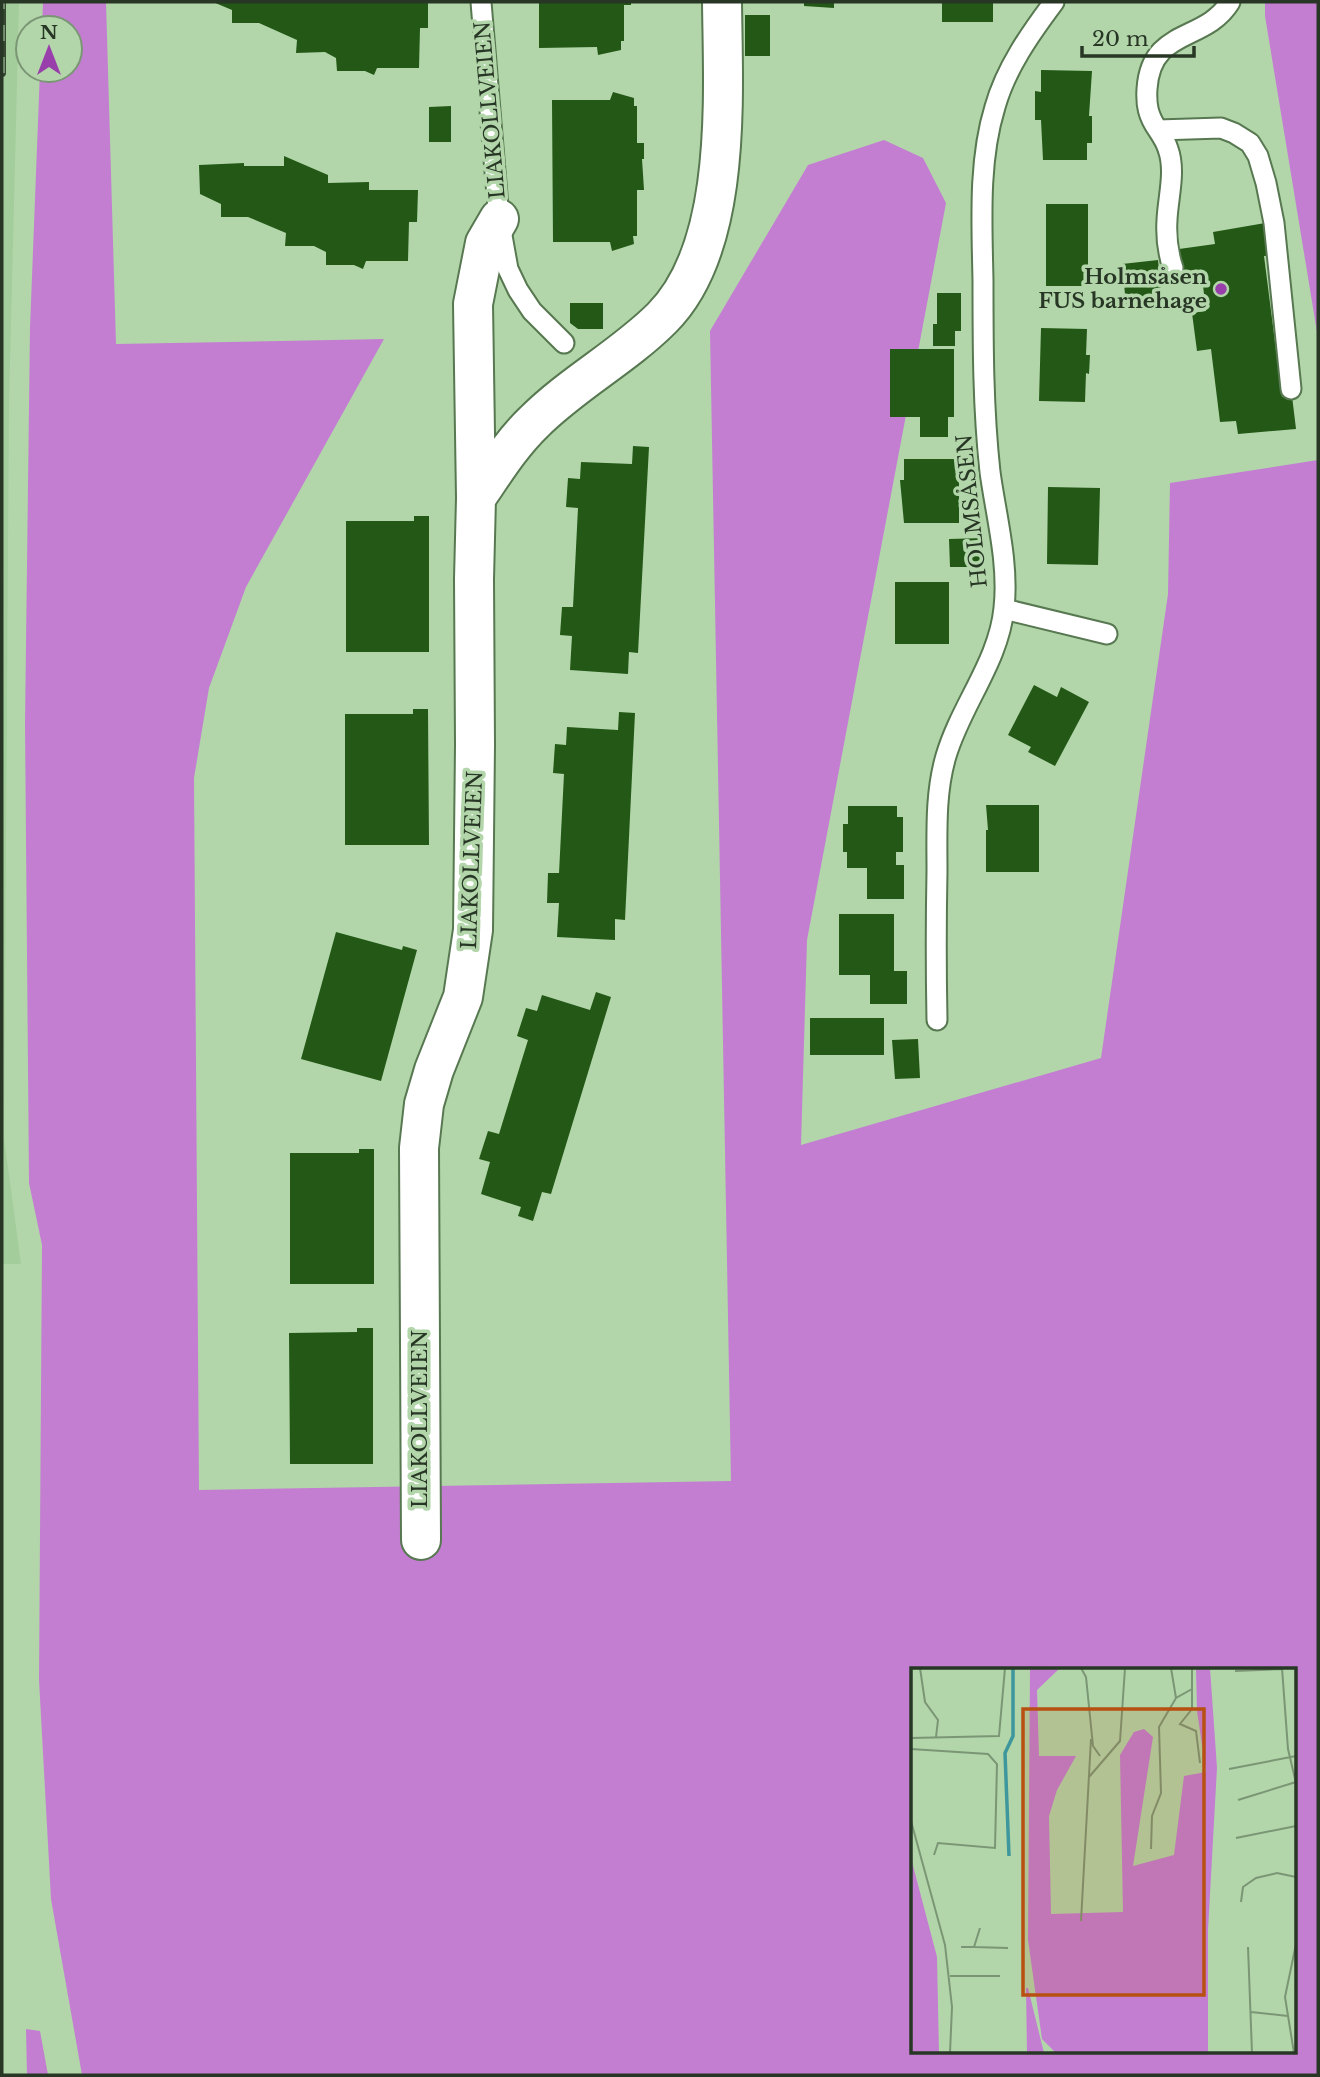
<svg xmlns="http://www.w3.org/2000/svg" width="1320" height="2077" font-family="'Libre Baskerville',serif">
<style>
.built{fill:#a3cd9a}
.forest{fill:#c37ed2;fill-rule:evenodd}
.building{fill:#235816}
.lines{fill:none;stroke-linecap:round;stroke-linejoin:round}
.lane-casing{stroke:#577850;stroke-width:23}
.street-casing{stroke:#577850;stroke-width:42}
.lane{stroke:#fff;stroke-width:19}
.street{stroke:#fff;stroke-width:38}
.rail-casing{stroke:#364732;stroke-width:8}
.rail{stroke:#b2d6aa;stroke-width:5;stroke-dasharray:16;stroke-linecap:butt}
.poi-dot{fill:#983fab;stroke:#b2d6aa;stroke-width:2.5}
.labels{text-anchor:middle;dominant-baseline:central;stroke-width:7;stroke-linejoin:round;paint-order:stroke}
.street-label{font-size:21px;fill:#283725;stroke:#b2d6aa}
.poi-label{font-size:21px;font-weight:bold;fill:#283725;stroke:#b2d6aa;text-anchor:end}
.inset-river{fill:none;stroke:#3e979c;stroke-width:3.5}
.inset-road{fill:none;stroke:#7b9675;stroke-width:2}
.view{fill:#b85012;fill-opacity:0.15;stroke:#b85012;stroke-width:3.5}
.inset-edge{fill:none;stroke:#283725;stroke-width:3.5}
</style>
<rect width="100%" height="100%" fill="#b2d6aa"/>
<path class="built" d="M2,2H19L9,403L4,1138L21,1264H2Z"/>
<path class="forest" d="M43,2H106L116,344L384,339L246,587L209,688L194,778L199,1490L731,1481L710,331L808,165L884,140L923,158L946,203L807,940L801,1145L1101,1058L1168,594L1170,483L1318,460V2075H82L51,1899L39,1680L42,1245L29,1183L25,723L30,328L40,70H70V28H42ZM912,1669H1294V2051H912Z
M1265,2H1318V338L1265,16Z
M26,2029L40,2031L48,2075H27Z"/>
<path class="building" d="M213,2H428V28H420L419,68H377L374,75L365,71H337L336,58L325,52L296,53L297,40L259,23H232V10Z
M539,2H631V5H624V41H621V50L598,55L597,47L539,48Z
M804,2H834V8L804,6Z
M942,2H993V22H942Z
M745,15H770V56H745Z
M1041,70L1092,71L1089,116H1092V143H1087V160H1043L1041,120H1035V91L1041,92Z
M613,92L634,98V106H637V143H644V159H642L644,190H637V236H633L634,244L612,251L610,242H553L552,100H610Z
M451,106V142H429V107Z
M284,156L328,175V183L369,182V190H418L417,222H409L408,261H366L363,269L354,265H326V252L314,246H285L286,233L248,217H221V204L200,194L199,165L244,163V166H284Z
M1046,204H1088V286H1046Z
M1271,222L1276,255L1264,256L1282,397L1292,396L1296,429L1238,434L1236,421L1220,422L1211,349L1197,351L1192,313L1206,311L1202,277L1183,279L1179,249L1215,244L1213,232Z
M1158,260L1162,300L1126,304L1122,264Z
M937,293H961V331H955V346H933V324H937Z
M570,303H603V329H578L570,323Z
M1041,328L1087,329L1086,355H1090L1089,374L1086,373L1085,402L1039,401Z
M890,349H954V417H948V437H920V417H890Z
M633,446L649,447L638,653L629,652L628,674L570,670L572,636L560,635L562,607H573L578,508L566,507L568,478L580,479L581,462L632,464Z
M904,459H959V523H904L900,480H904Z
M1048,487L1100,488L1098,565L1047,564Z
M414,516H429V652H346V521H414Z
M984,538V567H950L949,539Z
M895,582H949V644H895Z
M1034,685L1057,697L1061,687L1089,702L1055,766L1028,752L1031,747L1008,735Z
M413,709H428L429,845H345V714H413Z
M619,712L635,713L625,920L615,919V940L557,937L559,903H547L548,873H559L564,774L553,773L555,744L566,745L567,727L618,730Z
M986,805H1039V872H986V830H988Z
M848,806H897V817H903V852H896V865H904V899H867V868H847V852H843V824H848Z
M839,914H894V971H907V1004H870V975H839Z
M336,932L402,950L403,946L417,950L381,1081L301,1059Z
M596,992L611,997L551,1194L542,1192L533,1221L518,1216L521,1207L481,1194L490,1162L479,1159L488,1131L499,1134L528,1040L517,1036L526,1008L537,1011L542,995L590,1010Z
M810,1018H884V1055H810Z
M918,1039L920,1078L895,1079L892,1040Z
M359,1149H374V1284H290V1153H359Z
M357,1328H373V1464H290L289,1333L357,1332Z"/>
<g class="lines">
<defs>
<path id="lane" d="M481,2L499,219L508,269L518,290L532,311L564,343
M1230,2C1205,43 1151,27 1147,89C1146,105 1148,116 1158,130L1221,128L1234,133L1250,143L1258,156L1266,183L1274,223L1291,389
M1158,130C1162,136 1166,142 1168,149C1176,171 1168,197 1167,220C1166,236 1168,253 1173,268
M1004,609L1107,634
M937,1020C936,970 936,921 937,871C937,833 935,793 946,756C961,705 999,661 1004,608C1009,563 996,516 990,472C983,408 983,345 983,281C982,224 978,162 995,107C1006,68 1030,34 1054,2"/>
<path id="street" d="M476,498C494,472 511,444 534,422C573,383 623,357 662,318C733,247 723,95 722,2
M421,1540L419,1148L424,1104L434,1070L463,997L473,930L475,745L474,579L476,498L473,304L485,243L499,219"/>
</defs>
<use href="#lane" class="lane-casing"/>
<use href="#street" class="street-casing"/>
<use href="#lane" class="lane"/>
<use href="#street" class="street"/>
<defs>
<path id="rail" d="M2,73V2"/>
</defs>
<use href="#rail" class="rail-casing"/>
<use href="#rail" class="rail"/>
</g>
<circle class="poi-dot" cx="1221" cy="289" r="7"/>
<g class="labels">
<g class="street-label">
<text transform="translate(490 110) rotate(-95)">LIAKOLLVEIEN</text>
<text transform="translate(972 511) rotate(-96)">HOLMSÅSEN</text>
<text transform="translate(472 860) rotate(-88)">LIAKOLLVEIEN</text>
<text transform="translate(420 1419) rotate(-90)">LIAKOLLVEIEN</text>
</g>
<g class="poi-label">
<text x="1207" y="277">Holmsåsen<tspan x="1207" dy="24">FUS barnehage</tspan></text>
</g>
</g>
<g transform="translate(911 1668)">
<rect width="385" height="385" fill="#b2d6aa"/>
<path d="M119,0H149L126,22L128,88H165L146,122L138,148L140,246L212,244L209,87L223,64L233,61L242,69L222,198L263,187L273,108L295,104L286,43L285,0H299L306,100L297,262V385H145L131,371L117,272ZM0,190L26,289L28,385H0ZM115,320H117L133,385H116Z" fill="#c37ed2"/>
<path class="inset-river" d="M98,188L94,85L102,68V0"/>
<path class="inset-road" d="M9,0L14,34L27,52L25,69M170,0L175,9L182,78L189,88M260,0L265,30M281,0V41L269,56L285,63L289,95M371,0L377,81L385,115M324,3L371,1M0,70L88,68L94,0M0,81L77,86L86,96L84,180L27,175L23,187M318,101L385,88M178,109L209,73L214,0M327,132L385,114M0,153L34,277L41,339L39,385M325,170L385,158M240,181L241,148L250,125L248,59L265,30L281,21M330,234L332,219L345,210L366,205L385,209M170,253L180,71M50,279H63L69,260M63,279L97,280M337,279L341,385M39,308H89M340,344L377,348M383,385L374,329L385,276"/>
<path class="view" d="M112,41H293V327H112Z"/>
<rect width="385" height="385" class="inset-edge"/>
</g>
<rect width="1320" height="2077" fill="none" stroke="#283725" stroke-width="7"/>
<g transform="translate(49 49)"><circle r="33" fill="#b2d6aa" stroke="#7b9675" stroke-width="2"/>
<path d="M0-5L12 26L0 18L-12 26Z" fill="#983fab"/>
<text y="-10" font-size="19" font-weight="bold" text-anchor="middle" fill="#283725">N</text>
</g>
<path d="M1082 46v10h112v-10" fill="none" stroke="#283725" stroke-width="3.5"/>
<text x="1092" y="46" font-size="21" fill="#283725" stroke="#b2d6aa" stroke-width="5" paint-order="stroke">20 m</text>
</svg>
